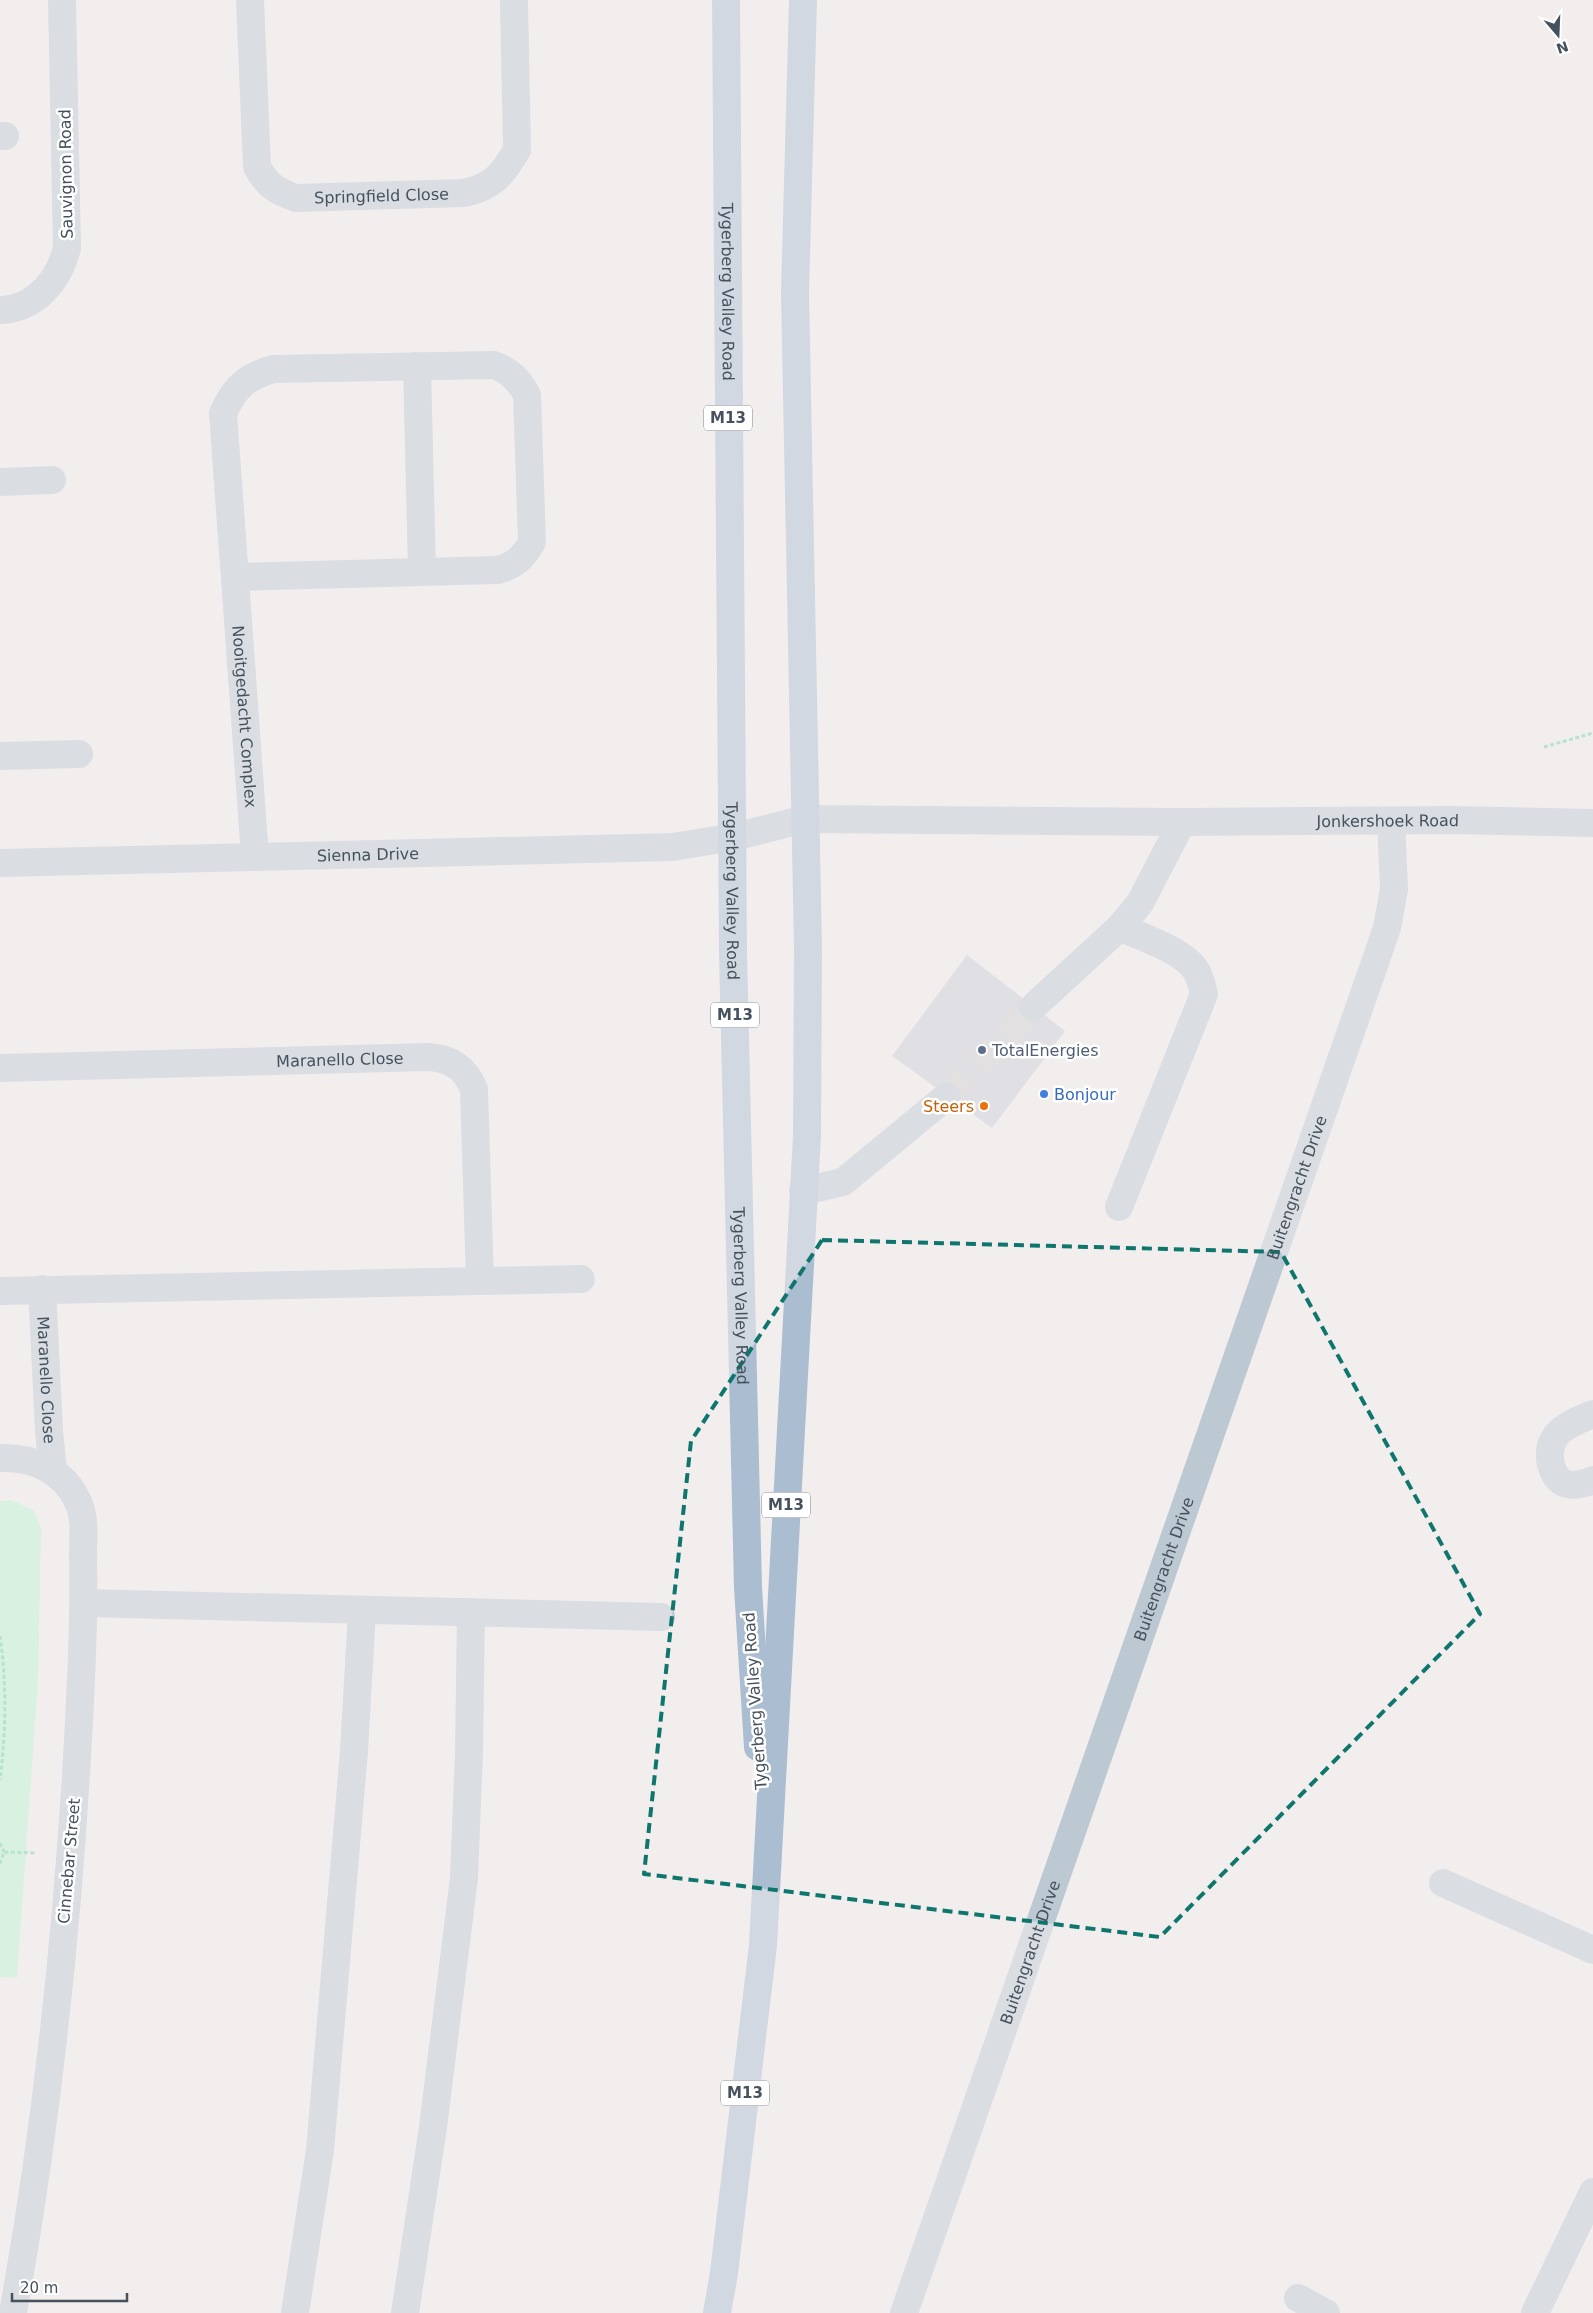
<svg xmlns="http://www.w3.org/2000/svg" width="1593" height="2313" font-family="'DejaVu Sans',sans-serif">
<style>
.green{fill:#b8f4d0}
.building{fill:#cacdd5}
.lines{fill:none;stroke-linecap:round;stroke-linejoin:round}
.minor-tunnel{stroke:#cfcfd1;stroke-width:28;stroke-dasharray:28 14;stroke-linecap:butt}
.path{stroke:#6cd6a4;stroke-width:3;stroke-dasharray:4 2.5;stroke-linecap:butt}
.minor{stroke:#bdc9d2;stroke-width:28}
.major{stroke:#abbdd1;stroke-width:28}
.marked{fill:none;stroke:#0f766e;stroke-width:4;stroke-dasharray:10 6;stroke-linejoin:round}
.service-dot{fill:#5c6f8a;stroke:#fff;stroke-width:2}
.shop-dot{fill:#3f7fe0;stroke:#fff;stroke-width:2}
.food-dot{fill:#e8710a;stroke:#fff;stroke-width:2}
.labels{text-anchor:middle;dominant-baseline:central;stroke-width:5;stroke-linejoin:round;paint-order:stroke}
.shield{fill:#fff;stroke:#7d868e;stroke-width:1}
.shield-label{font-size:15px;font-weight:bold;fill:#45525e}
.street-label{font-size:16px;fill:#45525e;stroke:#fff}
.service-label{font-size:16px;fill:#4e5e75;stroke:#fff;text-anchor:start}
.shop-label{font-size:16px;fill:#366cbe;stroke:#fff;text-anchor:start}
.food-label{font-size:16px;fill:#c56008;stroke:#fff;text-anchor:end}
</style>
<rect width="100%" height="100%" fill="#f2eeee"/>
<path class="green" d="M11,1500L33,1510L41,1528L38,1681L17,1978L0,1977V1501Z"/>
<path class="building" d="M967,955L1065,1031L992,1128L892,1056Z"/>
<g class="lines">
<path class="minor-tunnel" d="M947,1096L1033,1007"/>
<path class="path" d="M1544,747L1593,733
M0,1636C7,1683 6,1732 0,1780
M0,1843L4,1852
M0,1864L4,1852L36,1853"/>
<g class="minor">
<path id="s1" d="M250,0L257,167C268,186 276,191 296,198L464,193C493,187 503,174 517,150L514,0"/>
<path d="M0,136H5"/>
<path d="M0,310C36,309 59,280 67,248L62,0"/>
<path d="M417,366L422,572"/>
<path d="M0,482L52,480"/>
<path id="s2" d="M235,577L497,570C514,566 523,558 532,542L527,395C519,380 510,371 494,365L273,369C246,377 235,387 223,413L255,857"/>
<path d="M0,756L79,754"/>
<path id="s3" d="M0,863L673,847L734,837L805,819L1182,822L1451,820L1593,823"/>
<path d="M1033,1007L1120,927L1140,903L1182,822"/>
<path id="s4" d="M0,1068L429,1057C452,1059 465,1068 474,1089L480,1281L0,1291"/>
<path d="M803,1191L843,1182L947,1096"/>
<path d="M1119,1207L1204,994C1202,985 1200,976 1195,969C1182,950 1141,937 1120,927"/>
<path d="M480,1281L581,1279"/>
<path id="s5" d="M42,1289L49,1431L53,1471"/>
<path d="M1593,1414C1579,1420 1558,1427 1552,1443C1547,1455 1551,1475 1562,1482C1570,1487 1586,1484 1593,1480"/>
<path d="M0,1458C33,1457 64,1470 78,1502C86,1519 83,1538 83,1556C84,1590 83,1624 82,1657C73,1877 52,2097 13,2313"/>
<path d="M84,1603L661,1617"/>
<path d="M1443,1883L1593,1950"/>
<path d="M1298,2298L1326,2313"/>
<path d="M295,2313L320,2150L354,1751L362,1610"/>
<path d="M405,2313L433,2127L464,1878L469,1752L471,1612"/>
<path id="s6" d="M904,2313L1387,928L1394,889L1391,821"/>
<path d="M1535,2313L1593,2192"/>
</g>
<g class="major">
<path id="s7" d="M726,0L733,952L748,1588L758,1747"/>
<path d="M717,2313L724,2273L763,1945L807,1136L808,948L795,293L803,0"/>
</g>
</g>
<path d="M0 0H1593V2313H0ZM822,1240L1281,1252L1480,1614L1160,1937L644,1874L691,1441Z" fill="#f2eeee" fill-opacity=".55" fill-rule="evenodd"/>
<path class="marked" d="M822,1240L1281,1252L1480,1614L1160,1937L644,1874L691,1441Z"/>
<circle class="service-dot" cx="982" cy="1050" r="5"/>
<circle class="shop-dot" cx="1044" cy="1094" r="5"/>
<circle class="food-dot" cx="984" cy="1106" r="5"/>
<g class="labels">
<g class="shield">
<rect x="704" y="405.5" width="48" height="25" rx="4"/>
<rect x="711" y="1002.5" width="48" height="25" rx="4"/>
<rect x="762" y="1492.5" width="48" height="25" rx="4"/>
<rect x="721" y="2080.5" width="48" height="25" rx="4"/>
</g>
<g class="shield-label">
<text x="728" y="418">M13</text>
<text x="735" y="1015">M13</text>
<text x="786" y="1505">M13</text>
<text x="745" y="2093">M13</text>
</g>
<g class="street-label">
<text transform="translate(66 174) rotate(-91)">Sauvignon Road</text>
<text stroke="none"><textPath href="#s1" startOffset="304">Springfield Close</textPath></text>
<text stroke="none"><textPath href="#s7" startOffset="292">Tygerberg Valley Road</textPath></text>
<text stroke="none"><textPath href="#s2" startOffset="1096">Nooitgedacht Complex</textPath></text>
<text stroke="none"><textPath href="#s3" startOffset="1391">Jonkershoek Road</textPath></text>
<text stroke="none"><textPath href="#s3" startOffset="368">Sienna Drive</textPath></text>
<text stroke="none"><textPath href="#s7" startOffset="891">Tygerberg Valley Road</textPath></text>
<text stroke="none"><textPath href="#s4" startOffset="340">Maranello Close</textPath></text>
<text stroke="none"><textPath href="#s6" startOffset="1192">Buitengracht Drive</textPath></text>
<text stroke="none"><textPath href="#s7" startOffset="1296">Tygerberg Valley Road</textPath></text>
<text stroke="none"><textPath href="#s5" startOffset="91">Maranello Close</textPath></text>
<text stroke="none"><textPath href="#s6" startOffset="788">Buitengracht Drive</textPath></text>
<text transform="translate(755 1701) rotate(-94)">Tygerberg Valley Road</text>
<text transform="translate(69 1861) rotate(-85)">Cinnebar Street</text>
<text stroke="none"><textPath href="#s6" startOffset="382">Buitengracht Drive</textPath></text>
</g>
<g class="service-label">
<text x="992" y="1050">TotalEnergies</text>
</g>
<g class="shop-label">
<text x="1054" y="1094">Bonjour</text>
</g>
<g class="food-label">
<text x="974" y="1106">Steers</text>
</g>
</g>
<g transform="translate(1558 35) rotate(161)" stroke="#ffffff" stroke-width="4" paint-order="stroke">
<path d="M0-4L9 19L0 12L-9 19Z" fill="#45525e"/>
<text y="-8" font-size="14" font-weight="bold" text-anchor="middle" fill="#45525e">N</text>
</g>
<path d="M12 2293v8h115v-8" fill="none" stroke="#45525e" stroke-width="2.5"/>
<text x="20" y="2293" font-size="15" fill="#45525e" stroke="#ffffff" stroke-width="4" paint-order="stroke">20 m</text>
</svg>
